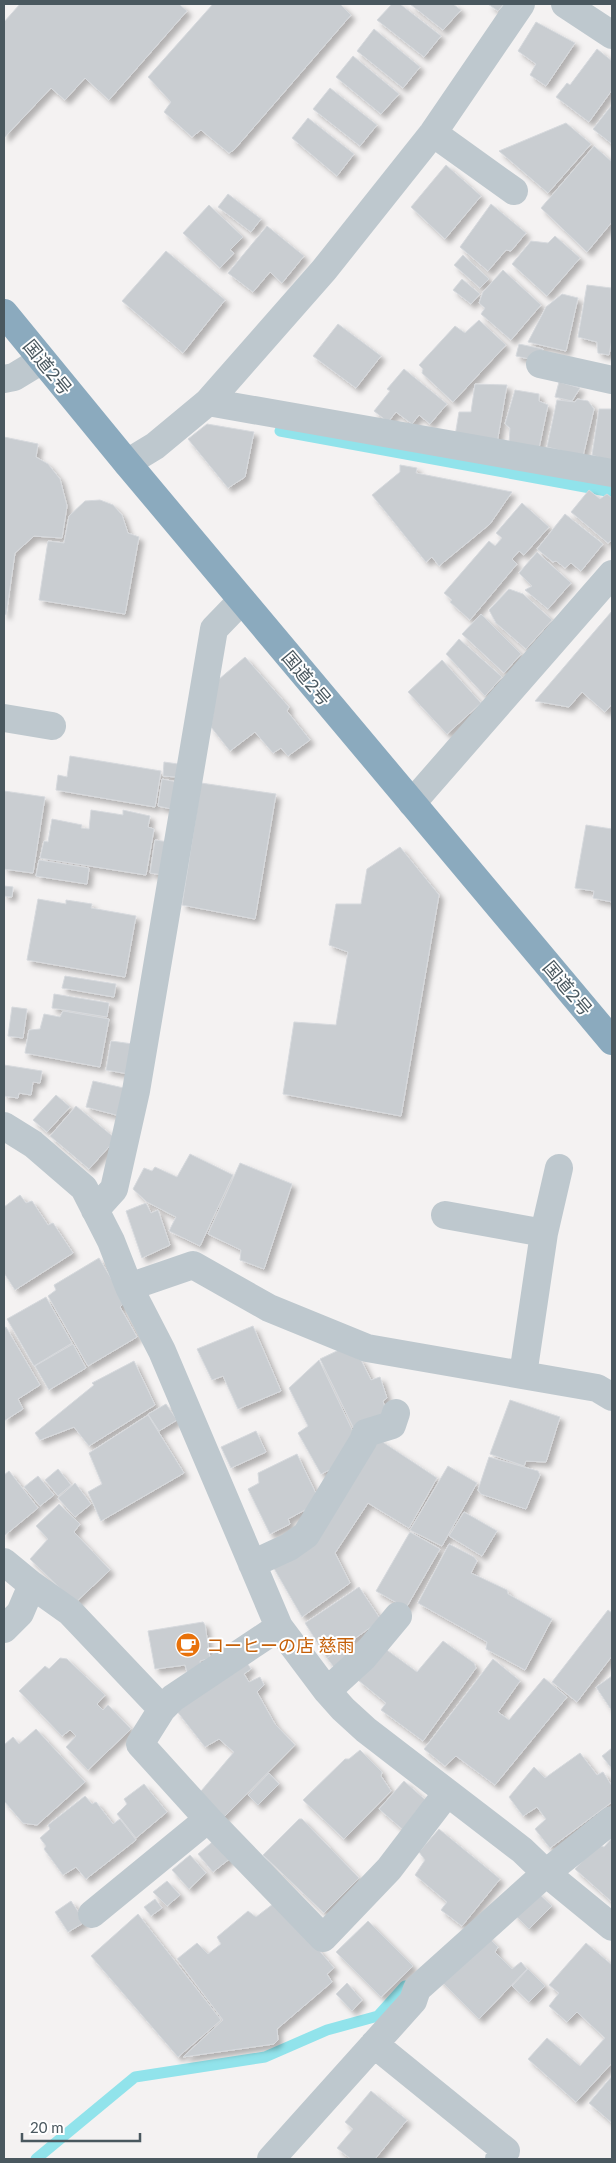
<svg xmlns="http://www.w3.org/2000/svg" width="616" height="2163" font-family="Lato,'Noto Sans JP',sans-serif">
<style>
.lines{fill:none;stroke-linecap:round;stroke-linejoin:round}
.stream{stroke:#91e3eb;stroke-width:11}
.building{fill:#c9cdd1;stroke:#d6d9dd;filter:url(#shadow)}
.minor{stroke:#bec8ce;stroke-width:28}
.highway{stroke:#8baabe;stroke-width:28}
.labels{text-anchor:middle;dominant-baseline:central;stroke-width:4;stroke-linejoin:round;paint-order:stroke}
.street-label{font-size:18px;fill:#4a585f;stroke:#fff}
.food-label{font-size:18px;fill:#c56008;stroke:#fff;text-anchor:start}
</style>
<defs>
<filter id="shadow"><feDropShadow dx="4.5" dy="4.5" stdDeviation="2.5" flood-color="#0004"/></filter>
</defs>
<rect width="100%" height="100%" fill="#f4f2f2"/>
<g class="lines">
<path class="stream" d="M280,431L612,492
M36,2159L135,2077L265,2057L327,2030L378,2016L405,1986"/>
</g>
<path class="building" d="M20,4H179L187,11L109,100L85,78L65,100L51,88L4,138V22Z
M213,4H340L351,15L234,150L229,153L201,130L192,137L164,112L171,102L148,77Z
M392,4H400L441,36L424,57L377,20Z
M410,4H453L461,10L443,30Z
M488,4H504L498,11Z
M536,22L575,43L546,86L530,75L536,64L518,51Z
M374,29L420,67L403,88L357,51Z
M597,49L612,61V90L589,122L556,97L567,83L570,85Z
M353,56L399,94L381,114L336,77Z
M330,88L377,125L360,146L313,109Z
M611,106L612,107V144L593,129Z
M308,118L354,154L337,176L292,138Z
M566,123L591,144L548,193L499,151Z
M594,146L612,162V222L587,252L541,208Z
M446,165L481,196L445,239L411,207Z
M228,194L261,219L251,232L218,207Z
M491,204L526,233L511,251L506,250L488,271L460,247Z
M209,205L243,237L230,250L234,253L220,268L183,233Z
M267,226L304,256L282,283L270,272L253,292L228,273Z
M555,236L580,258L547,296L512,264L531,241L548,243Z
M166,251L225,300L183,353L122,301Z
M463,255L489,279L480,288L454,265Z
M503,270L541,305L511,340L481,314L485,308L479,303L483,292Z
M462,279L480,294L471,304L453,290Z
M587,285L611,288L612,339L609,355L598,353L597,342L578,337Z
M562,294L578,298L566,351L528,342L546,307Z
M479,320L506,345L453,402L422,373L423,369L419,365L455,326L465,333Z
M338,324L381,356L356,388L313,356Z
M519,344L543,349L539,361L516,356Z
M404,369L447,404L430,424L419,415L412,424L396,412L388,422L374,411L390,391L387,389Z
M559,382L580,388L572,401L555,397Z
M475,384L507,385L497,443L455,436L459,412H471Z
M515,390L539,394V401L548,405L539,448L509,443L510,428L505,424Z
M577,399L588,401L594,409L583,456L547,447L557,400L575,402Z
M599,409H612V462L592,455Z
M207,424L254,432L245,477L228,488L188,439Z
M4,437L38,444L36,457L48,464L60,479L67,506L62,538L34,536L15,553L6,615L4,614Z
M400,465L417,468L416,473L512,492L490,524L439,566L432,557L426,562L372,495L400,472Z
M589,490L600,499L607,494L612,498V540L608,543L571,512Z
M100,500L113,505L122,515L128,533L139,537L125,614L39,600L48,541L64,543L69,516L85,501Z
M522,503L549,527L524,555L519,551L512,559L517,564L470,620L450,602L452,600L444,593L489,541L495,546L502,538L496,533Z
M565,514L603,544L581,571L571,563L565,568L556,561L553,562L537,549Z
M537,552L571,583L548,609L525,590L532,586L519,573Z
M509,589L523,594L552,620L526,649L496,623L489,610Z
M612,611V704L605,712L582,692L569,707L535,701Z
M481,614L521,654L504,673L462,634Z
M459,639L502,677L485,696L446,654Z
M245,657L289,707L287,711L310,740L288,756L281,748L273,753L255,732L230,751L211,727L218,680Z
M442,660L481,703L447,734L408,692Z
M70,756L161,771L155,807L56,790L58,775L67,777Z
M164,762L178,764L177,777L163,776Z
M162,779L177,782L172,809L158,806Z
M201,783L276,794L255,919L182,905Z
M4,791L45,797L33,873L4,869Z
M91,810L123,815V810L150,816L148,827L154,829L146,875L40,858L44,841L48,842L52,819L82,825L81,828L89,829Z
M586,825L612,829V902L593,898L594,891L575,888Z
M155,840L169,842L164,875L150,873Z
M400,847L439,895L401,1116L283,1094L294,1022L336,1025L348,952L329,945L336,904H361L367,869Z
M39,860L89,868L87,884L36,876Z
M4,886L13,887L12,897L4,896Z
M38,899L66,904V900L92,904L91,908L136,916L125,977L27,960Z
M65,976L116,984L114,997L62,988Z
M54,994L109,1003L107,1017L52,1008Z
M12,1007L27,1009L23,1038L8,1036Z
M63,1011L109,1019L100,1067L25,1053L29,1030L40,1029L44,1014L60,1017Z
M111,1041L133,1044L129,1074L106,1070Z
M4,1065L42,1071L40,1083L33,1082L31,1095L19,1093L18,1098L4,1096Z
M93,1081L128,1089L120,1116L86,1107Z
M56,1095L70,1107L47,1132L33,1120Z
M76,1106L116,1139L89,1169L50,1136Z
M190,1154L233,1175L200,1246L169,1231L176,1217L147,1202L133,1189L144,1168L152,1171L155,1167L177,1177Z
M240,1163L292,1184L264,1269L240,1260L241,1250L208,1234Z
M20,1195L26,1203L32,1201L48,1225L53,1223L73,1253L15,1290L4,1273V1207Z
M146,1203L151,1213L158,1210L170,1245L142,1258L126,1211Z
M99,1258L125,1302L120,1307L137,1337L88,1366L48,1296L56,1290L54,1285Z
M46,1297L72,1343L34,1366L7,1319Z
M253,1326L281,1391L238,1409L223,1376L212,1380L197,1349Z
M6,1327L40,1385L18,1399L23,1409L4,1421V1328Z
M73,1344L86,1368L49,1390L35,1366Z
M339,1350L361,1360L371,1380L380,1377L387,1398L383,1401L388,1418L355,1431L320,1359Z
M319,1360L356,1438L344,1463L321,1474L298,1433L308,1426L289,1388Z
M134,1361L155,1405L89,1446L74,1427L40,1440L35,1433L94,1385L92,1383Z
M510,1400L560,1417L546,1462L526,1461L524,1466L490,1454Z
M166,1404L177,1420L159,1431L148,1414Z
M148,1415L184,1473L101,1521L88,1492L102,1484L89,1453Z
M256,1431L266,1452L231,1468L221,1447Z
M375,1437L437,1478L409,1528L368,1503L335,1553L350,1583L302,1617L272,1565Z
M297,1454L320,1502L288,1519L290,1524L270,1534L248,1489L259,1483L258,1473Z
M489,1457L538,1471L540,1475L526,1509L481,1494L478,1490Z
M448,1466L477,1483L442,1546L410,1530Z
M58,1469L71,1485L58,1496L45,1480Z
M9,1471L38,1508L4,1536V1475Z
M38,1476L54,1495L40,1506L24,1487Z
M75,1483L91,1504L75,1517L58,1498Z
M59,1504L80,1524L74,1532L110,1570L75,1603L30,1559L48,1539L36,1526Z
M464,1512L497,1531L482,1556L449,1536Z
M410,1532L440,1549L406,1608L376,1591Z
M449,1544L474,1557L477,1561L471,1573L507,1590L508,1594L552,1619L525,1670L486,1649L487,1642L418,1603Z
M359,1587L381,1620L327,1658L305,1623Z
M608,1610L612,1613V1656L577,1702L552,1682Z
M203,1622L205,1625L210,1658L200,1661L201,1672L188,1675L185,1665L155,1669L148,1631Z
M443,1641L474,1663L476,1668L423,1741L381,1710L386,1703L358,1680L384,1648L417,1672Z
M347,1645L356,1657L336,1670L327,1658Z
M60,1658L67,1659L105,1695L97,1704L103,1710L108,1705L131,1729L88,1770L66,1747L76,1736L70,1730L62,1736L19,1691L45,1666L49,1669Z
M493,1659L520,1681L498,1712L509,1720L544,1678L567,1697L495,1785L456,1756L445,1766L424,1749Z
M247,1663L251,1669L244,1674L249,1682L260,1677L264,1685L257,1692L275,1724L295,1745L220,1821L196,1797L234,1752L219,1739L205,1747L176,1710Z
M612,1676V1711L596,1687Z
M36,1729L85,1782L37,1825L23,1823L4,1801V1745L13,1737L19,1744Z
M612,1748V1769L602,1756Z
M360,1750L382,1772L381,1776L391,1791L344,1839L303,1800L345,1759H349Z
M580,1753L597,1775L603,1772L612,1786V1802L550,1848L535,1829L546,1819L537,1807L523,1816L509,1797L534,1767L545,1778Z
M269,1773L279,1784L258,1805L248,1795Z
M404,1781L431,1805L408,1834L379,1809Z
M144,1784L167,1812L136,1838L117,1814L127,1804L124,1799Z
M85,1796L92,1804L96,1802L113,1824L120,1819L136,1840L86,1879L76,1867L63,1875L44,1849L46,1846L40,1838L50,1829L48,1825Z
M299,1819H302L359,1878L324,1913L263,1855Z
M439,1829L500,1879L462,1926L441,1910L447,1902L415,1875L425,1860L419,1852Z
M217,1838L232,1857L213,1872L198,1854Z
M612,1838V1902L575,1869L597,1845L604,1847Z
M190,1855L206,1873L189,1889L172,1870Z
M167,1881L180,1895L167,1906L153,1892Z
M536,1891L552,1906L529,1929L513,1913Z
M155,1899L162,1908L151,1916L144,1907Z
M71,1901L85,1922L68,1932L55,1912Z
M277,1901L334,1968L327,1974L332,1982L277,2029L278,2040L274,2044L183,2057L223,2020L177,1959L197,1943L208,1954L221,1944L217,1937L248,1911L256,1917Z
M138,1914L221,2020L178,2057L91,1956Z
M368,1921L413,1966L381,1997L336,1952Z
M484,1933L498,1947L495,1952L512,1969L521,1962L527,1969L479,2019L438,1978Z
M586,1943L612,1965V2063L576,2102L528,2059L547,2038L580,2066L605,2038L577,2012L567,2022L549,2006L559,1993L549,1985Z
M528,1969L545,1986L529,2002L512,1986Z
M347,1983L362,2000L352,2011L336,1994Z
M612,2076V2123L589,2103Z
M371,2091L407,2120L375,2159H351L337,2148L353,2129L345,2122Z"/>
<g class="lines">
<path class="minor" d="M565,4L612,35
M433,133L514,191
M540,364L612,380
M4,379L14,377L42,360
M208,402L612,473
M127,463L155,446L208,402L324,270L433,133L521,4
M4,718L52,726
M412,803L612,574
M4,1126L33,1144L84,1188L111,1241L129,1287L162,1351L279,1627L327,1691L343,1709L366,1730L522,1850L546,1873L612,1927
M95,1210L114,1189L136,1091L214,629L242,600
M445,1215L544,1233
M129,1287L193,1265L269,1308L367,1348L597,1388L612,1397
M523,1375L544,1233L559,1168
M4,1562L32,1585L70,1612L162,1709L140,1744L208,1819L323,1938L389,1869L447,1793
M252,1564L289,1547L306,1535L363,1441L366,1433L392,1425L396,1413
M4,1629L20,1613L32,1585
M327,1691L363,1658L398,1616
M162,1709L173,1698L279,1627
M92,1914L208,1819
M374,2044L506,2151L499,2159
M271,2159L413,2001L417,1989L546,1873L612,1820"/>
<path class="highway" d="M4,313L127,463L612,1041"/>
</g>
<defs>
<symbol id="cafe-disc" viewBox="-11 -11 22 22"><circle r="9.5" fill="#e8710a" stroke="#fff"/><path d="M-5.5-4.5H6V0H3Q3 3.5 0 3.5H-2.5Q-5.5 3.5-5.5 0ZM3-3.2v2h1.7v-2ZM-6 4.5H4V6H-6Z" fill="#fff"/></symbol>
</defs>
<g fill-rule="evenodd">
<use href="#cafe-disc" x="174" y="1631" width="28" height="28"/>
</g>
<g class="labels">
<g class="street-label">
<text transform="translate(48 367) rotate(51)">国道2号</text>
<text transform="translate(307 678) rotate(50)">国道2号</text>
<text transform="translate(568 988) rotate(50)">国道2号</text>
</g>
<g class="food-label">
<text x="206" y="1645">コーヒーの店 慈雨</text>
</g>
</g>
<rect width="616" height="2163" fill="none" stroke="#4a585f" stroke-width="10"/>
<path d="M22 2133v8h118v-8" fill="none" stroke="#4a585f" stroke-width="2.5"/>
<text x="30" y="2133" font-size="15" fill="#4a585f" stroke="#ffffff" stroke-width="4" paint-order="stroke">20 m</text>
</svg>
